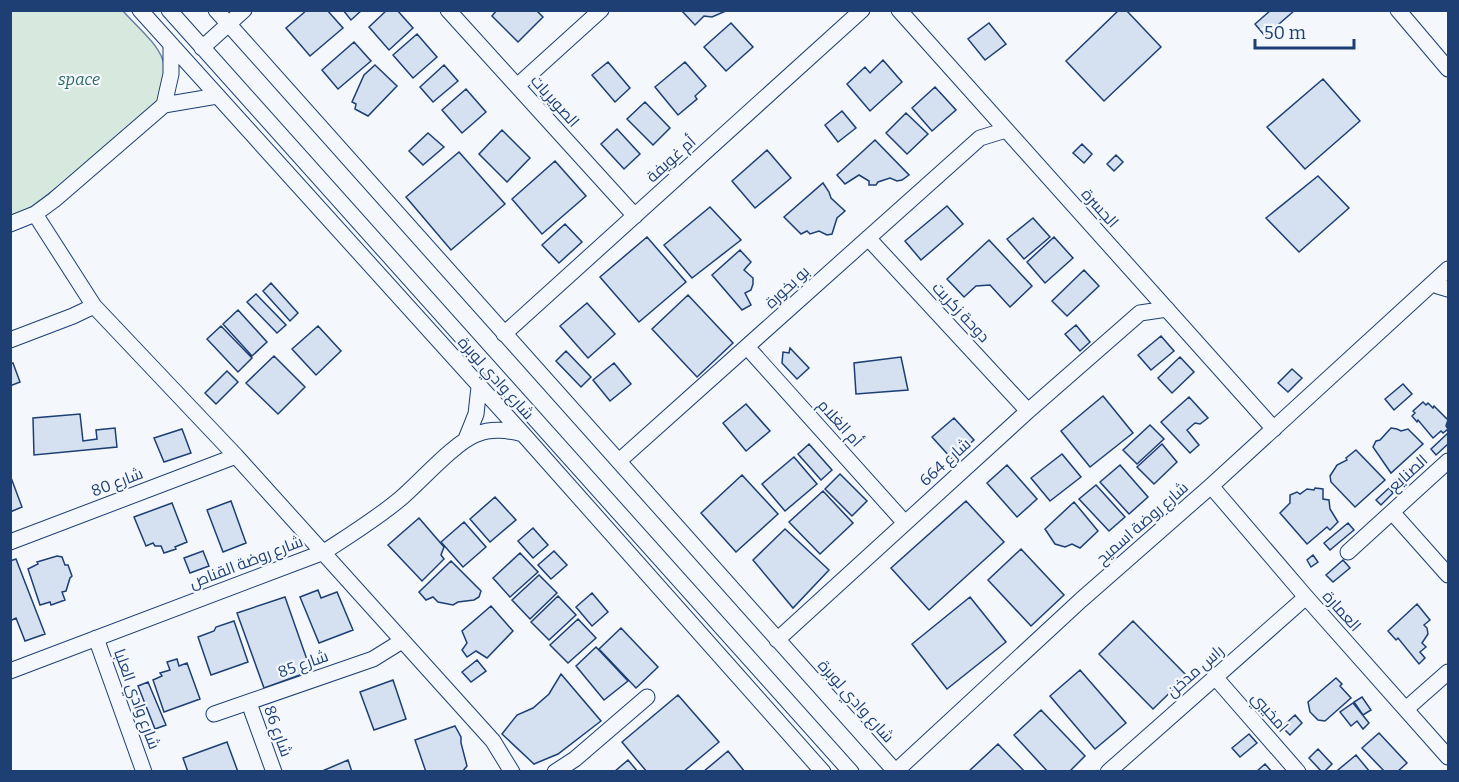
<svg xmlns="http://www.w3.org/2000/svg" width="1459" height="782" font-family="Bitter,Cairo,serif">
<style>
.green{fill:#d7e8df;stroke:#687fa3;stroke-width:1.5}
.building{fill:#d5e0f0;stroke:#1d3f73;stroke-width:1.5}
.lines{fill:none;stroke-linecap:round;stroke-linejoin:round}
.minor-casing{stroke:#1d3f73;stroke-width:17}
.minor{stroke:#f4f7fb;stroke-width:15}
.labels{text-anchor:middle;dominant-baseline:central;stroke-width:4.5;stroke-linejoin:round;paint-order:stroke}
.park-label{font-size:16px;font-style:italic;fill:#2c6c60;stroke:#f4f7fb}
.street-label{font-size:16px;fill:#1d3f73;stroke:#f4f7fb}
</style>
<rect width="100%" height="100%" fill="#f4f7fb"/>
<path class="green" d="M11,11H123C151,42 182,60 155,106L83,168L23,213L11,218Z"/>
<path class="building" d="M307,10H327L343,28L310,56L286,28Z
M343,10H362L351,20Z
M387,10H397L413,28L389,50L369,27Z
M497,10H536L543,17L518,42L492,16Z
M681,10H728L712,17L704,16L695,25Z
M1119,10H1126L1161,47L1104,101L1066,61Z
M1271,10L1294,11L1265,36L1255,24Z
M731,23L753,47L726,71L704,47Z
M989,23L1006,44L985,60L968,39Z
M417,34L437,57L413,78L393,55Z
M354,42L371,61L338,89L322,70Z
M883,60L902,82L870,111L847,84L865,67L870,73Z
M608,62L630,88L615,102L592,75Z
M685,62L706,86L695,96L697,99L678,115L655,87Z
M375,65L397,86L368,116L355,109L356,104L352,102L364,75Z
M444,65L458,81L433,102L420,87Z
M1323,79L1360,121L1305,169L1267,127Z
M935,87L956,110L932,131L912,108Z
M466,89L486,112L462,133L442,110Z
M645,102L670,128L653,145L627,119Z
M842,111L856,128L838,142L825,125Z
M906,113L928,134L907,154L886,133Z
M617,129L640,154L624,169L601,144Z
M502,130L530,158L507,182L479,154Z
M428,133L444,147L423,165L409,151Z
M875,140L909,175L902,180L897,181L890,178L878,182L876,185H869V181L859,175L845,184L837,175Z
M1082,144L1092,154L1084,163L1073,153Z
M767,150L791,178L755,208L732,181Z
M459,152L505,204L451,250L406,197Z
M1116,155L1123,162L1114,171L1107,164Z
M555,161L586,196L542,234L512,199Z
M1318,176L1349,208L1299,252L1266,218Z
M823,183L829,192L831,198L845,211L837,218L832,234L827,235L819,231L810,234L807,231L801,234L784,217Z
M947,206L963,224L921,260L905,241Z
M710,207L741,240L692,278L664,245Z
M1033,218L1050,237L1024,259L1007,239Z
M565,224L582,242L559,263L542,245Z
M647,237L686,282L639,322L600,277Z
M1054,237L1073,258L1045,283L1027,262Z
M989,240L1032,286L1010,307L990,285L976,286L964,297L947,279Z
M740,250L751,262L744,270L753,278V284L751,290L745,293L751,305L742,310L712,275Z
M1084,270L1099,286L1067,316L1052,301Z
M271,283L298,313L290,321L263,291Z
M256,294L286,325L277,333L247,302Z
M688,295L733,343L697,377L652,329Z
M587,303L615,334L588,358L560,326Z
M238,310L267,342L252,356L223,324Z
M1076,325L1090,342L1080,351L1065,334Z
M221,326L252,358L238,372L207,339Z
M318,326L341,351L316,375L292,349Z
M1161,336L1174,351L1151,370L1138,355Z
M790,348L809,368L797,379L782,363L783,352L789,353Z
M566,351L591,377L581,387L556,361Z
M274,356L305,387L278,414L246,383Z
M901,357L908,390L856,394L854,363Z
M1180,357L1194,372L1172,393L1158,378Z
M13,363L20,382L10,386V364Z
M614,363L631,384L610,401L593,380Z
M1292,369L1302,378L1288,392L1278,383Z
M227,371L238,382L216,404L205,393Z
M1403,384L1412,394L1394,410L1385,399Z
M1103,396L1133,433L1090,467L1061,431Z
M1189,397L1208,418L1200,424L1195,423L1187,430L1199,445L1190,453L1161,422Z
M1423,402L1426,405L1428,403L1433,408L1434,406L1448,420L1446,426L1448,429L1443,433L1441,431L1433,438L1418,420L1417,422L1412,416L1415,413L1413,411Z
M746,404L770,431L746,451L723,423Z
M80,414L83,441L97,439L96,430L115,428L117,447L34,455L33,418Z
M954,418L974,440L952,459L932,437Z
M1150,425L1164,439L1137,464L1123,450Z
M1391,428L1397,429L1401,431L1408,429L1423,444L1391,473L1373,447L1376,441L1380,440Z
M182,429L191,453L164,462L154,438Z
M1448,433V444L1436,455L1431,449Z
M809,444L832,470L821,480L798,454Z
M1162,444L1177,462L1154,484L1137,467Z
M1356,450L1385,480L1355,507L1331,482L1330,476L1337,465L1347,460L1346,458Z
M1062,454L1081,477L1050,501L1031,478Z
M794,457L817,484L785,511L762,484Z
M1414,463L1420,469L1397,490L1391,484Z
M1007,465L1037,499L1017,517L987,483Z
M1120,465L1148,497L1129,514L1100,482Z
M840,474L867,501L852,516L825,489Z
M10,475L22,507L10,512Z
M742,475L778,514L736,552L701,513Z
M1096,485L1125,517L1109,531L1079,499Z
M1315,488L1323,489V499L1329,500L1330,509L1338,522L1330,530L1327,527L1307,544L1280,513L1290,503V495L1297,492L1300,494L1307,489L1314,490Z
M1389,488L1393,493L1381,505L1376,500Z
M823,491L853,523L820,554L789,522Z
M495,497L516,520L490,542L470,519Z
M231,501L246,543L223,552L207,510Z
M966,501L1004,542L929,610L891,568Z
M1074,502L1098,531L1080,548L1072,544L1065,547L1055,544L1045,529Z
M172,503L187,542L175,547L176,549L164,553L161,546H155L153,543L146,546L134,517Z
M419,518L444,547L441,555L444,559L422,581L388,545Z
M464,522L486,547L463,567L441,542Z
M1348,523L1354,530L1330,550L1324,543Z
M533,528L548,545L533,558L518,541Z
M785,529L829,570L793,608L753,560Z
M1021,549L1064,595L1031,626L988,580Z
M203,551L209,566L190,573L184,558Z
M554,551L567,565L551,579L538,565Z
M520,553L538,572L510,597L493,578Z
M1313,555L1318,562L1311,567L1307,560Z
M57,556L62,557L65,565H68L72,576L70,578L66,591L62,592L65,600L51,605L50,602L40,605L28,569L38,564L37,562Z
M16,559L45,634L25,641L16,618L10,621V561Z
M1343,560L1350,568L1333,582L1326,575Z
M451,561L481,591L479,597L474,600L458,602L453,605L438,602L433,597L426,600L419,592Z
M539,575L557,593L530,619L512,600Z
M318,590L321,598L337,592L353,630L319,643L300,597Z
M592,593L608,612L592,626L576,607Z
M558,596L576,615L549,640L531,622Z
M285,597L311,671L264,688L237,613Z
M970,597L1006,642L947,689L912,644Z
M1417,604L1430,620L1424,625L1427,628L1428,634L1422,643L1426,647L1420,652L1425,658L1419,664L1398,638L1396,640L1388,631Z
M491,606L513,631L487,658L476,651L467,657L462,650L467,643L462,631Z
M578,619L596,638L568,663L550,645Z
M234,621L248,662L211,675L198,637L214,631L216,627Z
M1133,621L1187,676L1153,709L1099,654Z
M621,628L658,667L636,688L599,649Z
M596,647L628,681L604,700L576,666Z
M177,659L179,666L187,663L200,699L164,712L153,680L162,676L160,673L170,670L167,662Z
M477,660L486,671L471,682L462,672Z
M1080,670L1126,723L1095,749L1050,696Z
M561,674L601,721L558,754L534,764L502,734L517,715L533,708L549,694Z
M1336,678L1342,684L1340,686L1351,698L1325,721L1318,720L1310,712L1308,702Z
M393,680L406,719L374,730L360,692Z
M148,682L166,725L155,729L138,686Z
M678,695L719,742L683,772H647L622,742Z
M1362,697L1371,710L1363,715L1354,702Z
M1353,703L1369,723L1363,729L1357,721L1351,726L1340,712Z
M1041,710L1085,756L1069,772H1048L1014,735Z
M1295,715L1302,723L1290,735L1282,727Z
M455,726L461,737V743L467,766L462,772H426L415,740Z
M1379,733L1407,763L1397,772H1385L1362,748Z
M1249,734L1257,743L1240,757L1232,748Z
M227,742L238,772H188L183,758Z
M998,744L1025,772H968Z
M1318,749L1332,764L1324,772H1322L1309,758Z
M728,751L745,772H703Z
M1356,755L1370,772H1339L1338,770Z
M348,760L352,772H320Z
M628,760L638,772H614Z
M1265,764L1272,772H1256Z"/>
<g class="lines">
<defs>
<path id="minor" d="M140,10L523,434L823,772
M169,10L851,772
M216,10L895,771
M448,10L635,216
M899,10L1274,429
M1398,10L1448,69
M202,48L244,10
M517,86L601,10
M164,105L171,74V45
M164,105L217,96
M35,214L94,306L236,456L493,741L512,772
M10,224L35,214L54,200L164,105
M868,238L1028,411
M1438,286L1448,289
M504,334L862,10
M10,340L73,316L94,306
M748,348L905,523
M466,439L476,414L479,387
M619,461L980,138L1006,130
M1211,486L1306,597L1448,757
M1392,512L1448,575
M10,542L236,456
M1348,552L1448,461
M96,638L144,772
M777,640L1028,411L1140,313L1167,309
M10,671L324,552C350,535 376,519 400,499C420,482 455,442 477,434C492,428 507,430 523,434
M1215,677L1298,772
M249,703L274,772
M1406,709L1448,672
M214,714L373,659L402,641
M555,772L575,759L647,697
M895,772L1081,600L1211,486L1448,269
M1108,772L1306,597"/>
</defs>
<use href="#minor" class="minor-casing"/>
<use href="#minor" class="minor"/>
</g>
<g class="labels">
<g class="park-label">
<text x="79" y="79">space</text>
</g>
<g class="street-label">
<text transform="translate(555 101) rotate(48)">الصويريات</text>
<text transform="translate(671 159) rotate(-42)">أم غويفة</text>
<text transform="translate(1100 208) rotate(48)">الجسرة</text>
<text transform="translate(787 287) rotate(-43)">بو بخورة</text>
<text transform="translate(961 312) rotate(47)">دوحة زكريت</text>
<text transform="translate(496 378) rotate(48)">شارع وادي لوبرة</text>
<text transform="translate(840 423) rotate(48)">أم الغلام</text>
<text transform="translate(945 462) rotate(-42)">شارع 664</text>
<text transform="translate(1408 473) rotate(-42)">الصنايع</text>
<text transform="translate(117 482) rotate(-21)">شارع 80</text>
<text transform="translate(1142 523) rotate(-41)">شارع روضة اسميح</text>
<text transform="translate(246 562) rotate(-21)">شارع روضة القناص</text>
<text transform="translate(1342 611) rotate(48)">العمارة</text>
<text transform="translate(303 664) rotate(-20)">شارع 85</text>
<text transform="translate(1195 671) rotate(-41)">راس مدخن</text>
<text transform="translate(137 699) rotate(70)">شارع وادي العلبا</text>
<text transform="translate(856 701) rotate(48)">شارع وادي لوبرة</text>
<text transform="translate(1270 712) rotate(49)">امخيبي</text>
<text transform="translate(278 731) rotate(70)">شارع 86</text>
</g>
</g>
<rect width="1459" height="782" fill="none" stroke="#1d3f73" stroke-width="24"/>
<path d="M1255 39v9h99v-9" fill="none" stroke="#1d3f73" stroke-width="3"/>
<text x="1264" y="39" font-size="18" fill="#1d3f73" stroke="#f4f7fb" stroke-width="4.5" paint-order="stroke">50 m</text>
</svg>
